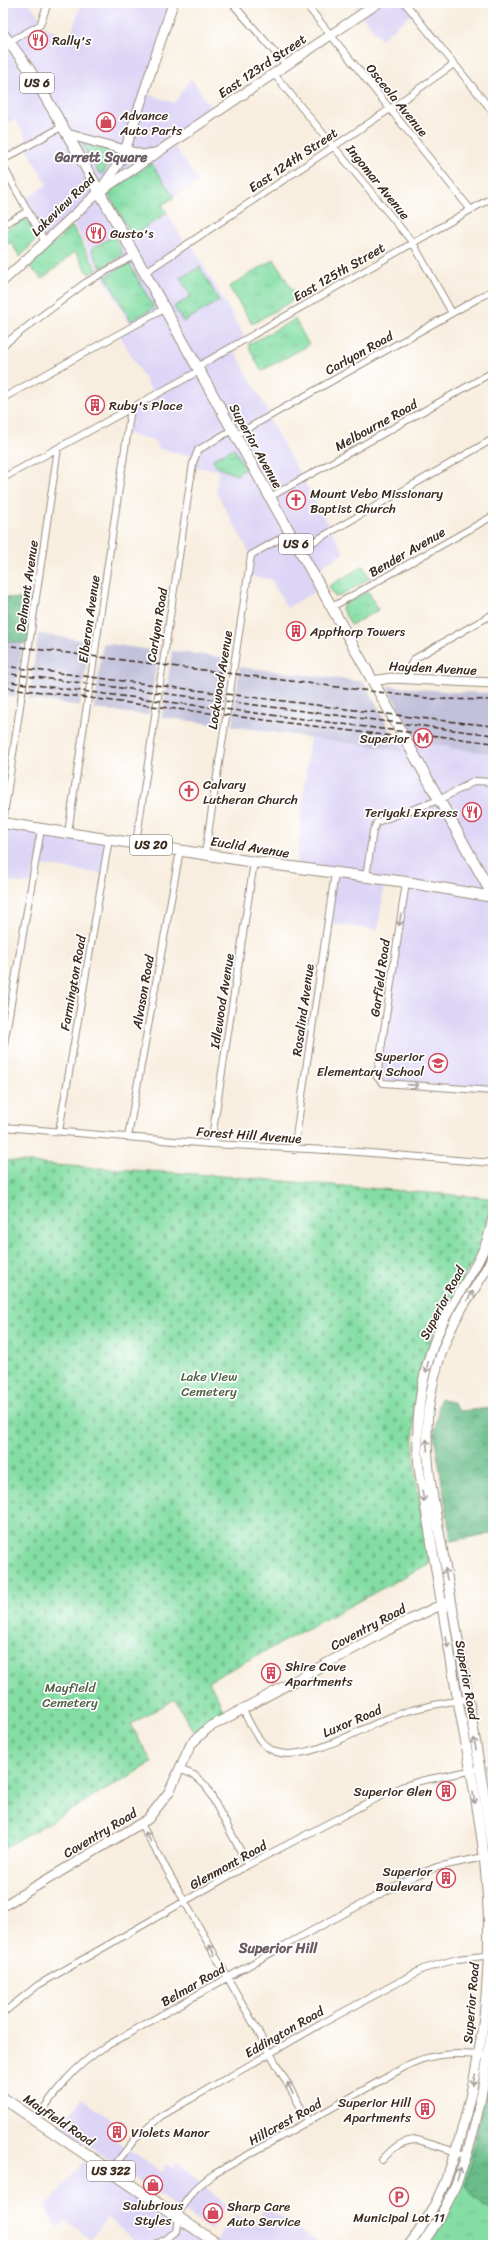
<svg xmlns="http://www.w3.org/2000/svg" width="496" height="2248" font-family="Sriracha,sans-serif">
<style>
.built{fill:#ddd5f6}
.railway{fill:#c2c1dc}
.grass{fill:url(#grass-tufts);stroke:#608461}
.forest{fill:url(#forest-crowns);stroke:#537454}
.cemetery{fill:url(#cemetery-stones);stroke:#608461}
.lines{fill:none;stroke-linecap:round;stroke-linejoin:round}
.stream{stroke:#53bfce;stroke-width:1.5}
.street-casing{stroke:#9a8c7e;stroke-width:8}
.secondary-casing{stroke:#9a8c7e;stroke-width:11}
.primary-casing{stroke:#9a8c7e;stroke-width:12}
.street{stroke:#fff;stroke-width:6}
.secondary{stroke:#fff;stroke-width:9}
.primary{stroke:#fff;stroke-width:10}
.rail{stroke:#3b2a1e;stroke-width:1.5;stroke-dasharray:6 3;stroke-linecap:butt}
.oneway{stroke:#a79f9a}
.labels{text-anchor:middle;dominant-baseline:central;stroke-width:3.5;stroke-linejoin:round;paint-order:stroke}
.shield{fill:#fff;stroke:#766a62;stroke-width:1}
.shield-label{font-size:12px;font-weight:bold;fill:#3b2a1e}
.poi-label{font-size:13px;fill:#3b2a1e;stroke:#fff;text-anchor:start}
.street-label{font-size:13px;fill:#3b2a1e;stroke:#fff}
.park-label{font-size:13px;fill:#516046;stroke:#fff}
.neighbourhood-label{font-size:14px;font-weight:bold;fill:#6a5c64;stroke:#fff}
</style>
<defs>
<pattern id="grass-tufts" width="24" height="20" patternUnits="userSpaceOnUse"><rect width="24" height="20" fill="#84dea4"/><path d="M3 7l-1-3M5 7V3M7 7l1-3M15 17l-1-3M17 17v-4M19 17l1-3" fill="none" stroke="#73bf8d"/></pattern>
<pattern id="forest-crowns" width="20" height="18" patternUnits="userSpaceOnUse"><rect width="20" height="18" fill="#6bbd8a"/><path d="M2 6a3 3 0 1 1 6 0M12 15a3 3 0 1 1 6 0" fill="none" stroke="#599a70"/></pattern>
<pattern id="cemetery-stones" width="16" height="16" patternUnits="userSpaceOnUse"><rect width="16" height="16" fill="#84dea4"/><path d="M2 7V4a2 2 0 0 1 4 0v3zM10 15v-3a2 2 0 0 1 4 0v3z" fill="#73bf8d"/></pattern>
</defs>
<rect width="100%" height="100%" fill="#fff"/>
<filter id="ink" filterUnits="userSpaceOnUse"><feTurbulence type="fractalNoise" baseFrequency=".025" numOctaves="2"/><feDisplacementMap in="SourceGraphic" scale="8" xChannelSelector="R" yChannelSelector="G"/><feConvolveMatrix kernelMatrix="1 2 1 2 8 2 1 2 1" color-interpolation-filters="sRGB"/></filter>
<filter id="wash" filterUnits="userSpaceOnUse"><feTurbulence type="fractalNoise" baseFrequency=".012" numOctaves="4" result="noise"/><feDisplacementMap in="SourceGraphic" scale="16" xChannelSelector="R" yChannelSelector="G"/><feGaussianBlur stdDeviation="0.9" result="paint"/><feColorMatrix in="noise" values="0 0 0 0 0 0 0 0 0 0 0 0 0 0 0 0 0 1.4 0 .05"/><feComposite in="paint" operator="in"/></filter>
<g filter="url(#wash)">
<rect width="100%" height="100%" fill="#f8eedf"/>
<path class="built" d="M3,3H29L42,20L41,25L69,38L82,3H173L143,92L174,103L191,78L215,113L172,143L198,181L162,205L186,245L190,242L245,338L232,346L270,415L268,417L344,553L312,572L321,588L287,608L271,579L247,576L251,555L216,492L218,470L192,467L196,456L159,449L154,440L127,434L131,408L154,395L119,334L131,327L70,218L45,242L22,201L47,185L26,147L30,144L15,119L3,125Z
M352,3H405L413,13L381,39Z
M311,726L418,743L450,746L451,748L493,754V1091L379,1080L406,882L385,879L378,930L327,923L335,873L296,867Z
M3,823L109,839L103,874L35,864L32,884L3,881Z
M81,2098L114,2121L106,2133L161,2171L166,2164L173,2168L177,2162L227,2206L210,2230L61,2127Z
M84,2162L185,2233L205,2245H140L108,2218L90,2238L65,2220L57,2229L45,2207Z
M265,2207L322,2245H213L230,2219L237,2215L253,2225Z"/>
<path class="railway" d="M3,630L24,633L15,697L3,695Z
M38,634L90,641L80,706L29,699Z
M103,643L159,651L148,715L94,709Z
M172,651L228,658L219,725L162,717Z
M240,667L364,682L402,751L232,726Z
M387,686L454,692L493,693V754L450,748V746L418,743Z"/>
<path class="grass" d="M84,144L117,152L102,174L98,172L83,146Z
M151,163L174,197L162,205L167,213L132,236L108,193Z
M26,218L38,238L20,257L11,242L3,247V232Z
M72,226L97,270L89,274L75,252L42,279L29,266Z
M114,236L123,255L101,268L91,249Z
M274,259L297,298L252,324L229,287Z
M129,263L154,308L131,321L106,276Z
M200,267L219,301L183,322L174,307L191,296L180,278Z
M295,319L309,345L261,371L248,345Z
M234,448L245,469L236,475L217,467L213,459Z
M363,566L370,578L340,596L335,597L329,586Z
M368,591L378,610L351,625L342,609L343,605Z
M493,1763V1822L484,1765Z
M493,2050V2245H428C470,2184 477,2121 493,2050Z"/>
<path class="forest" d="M3,597L36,601L30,644L3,641Z
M440,1398L453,1403L459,1411L493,1408V1533L451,1541L434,1434Z
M493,2061V2210C481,2207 472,2195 466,2185Z"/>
<path class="cemetery" d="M3,1160L53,1165L210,1175L490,1198C489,1213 487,1229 482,1243C470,1273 448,1298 436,1328C400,1410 415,1479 430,1563L209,1681L225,1713L204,1724L194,1732L175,1699L131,1724L152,1763L3,1849Z"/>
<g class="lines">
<path class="stream" d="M488,2191L493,2187"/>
</g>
</g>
<g filter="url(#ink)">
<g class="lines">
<defs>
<path id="street" d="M232,3L286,65
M305,3L471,210
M405,3L493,112
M9,42L40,25L48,3
M274,74L413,243L452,313
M3,160L63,126
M3,166L45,242
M3,225L28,211
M144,273L390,109L454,64
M3,345L85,283L135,255
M197,367L493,197
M3,398L164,309
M236,435L493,290
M3,478L199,371
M270,497L493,372
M299,550L493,439
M332,607L493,516
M409,680L410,666L414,659L493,614
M3,822L58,448
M68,833L131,408
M136,843L193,463L198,450L232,430
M205,854L251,555L290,533
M366,877L373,831L377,822L439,800L475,781L493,782
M406,882L377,1077L383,1083L493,1091
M3,1050L41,829
M3,1127L211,1144L346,1151L493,1163
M59,1131L109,839
M128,1137L180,850
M211,1144L254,862
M294,1150L335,873
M243,1710C251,1725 258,1745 276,1752C309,1763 367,1724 399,1714C421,1706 444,1703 467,1699
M179,1769L194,1775L206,1786L248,1865
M141,1824L309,2122
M3,2013L38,1985L248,1865L367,1803L401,1787L420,1781L474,1770
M36,2120C55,2091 74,2067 103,2048L278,1949L414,1876L437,1867L493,1855
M382,2160C393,2148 401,2140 418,2140L466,2155
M110,2171L135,2139L161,2116L321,2024L423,1969L457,1959L493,1955
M156,2245L177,2231C179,2226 177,2220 179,2215C184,2197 200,2184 214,2174L410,2064C436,2052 461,2053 489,2056"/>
<path id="secondary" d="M67,134L143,155L155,153
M99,192L378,3
M3,281L99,192L123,157L173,3
M373,681L391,678L493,683
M493,1255C485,1275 472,1291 462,1308C446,1335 435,1368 430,1399C420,1453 437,1516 446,1570C462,1664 479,1757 493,1851
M3,1906L148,1819L169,1792L191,1744L208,1728L388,1630L445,1603
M409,2245C439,2207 453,2165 465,2118C487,2033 494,1943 484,1856C477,1796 464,1737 454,1678C442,1608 430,1538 419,1468C414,1413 423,1357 450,1308C467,1279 488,1252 493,1217
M421,2245C470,2183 483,2096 493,2020"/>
<path id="primary" d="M3,34L29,69L67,134L493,896
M3,823L254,862L406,882L493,897
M3,2098L219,2245"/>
</defs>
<use href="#street" class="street-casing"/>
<use href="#secondary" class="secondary-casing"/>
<use href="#primary" class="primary-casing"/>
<use href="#street" class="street"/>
<use href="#secondary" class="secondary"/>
<use href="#primary" class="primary"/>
<path class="rail" d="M3,645L434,699L493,700
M3,666L411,717L493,726
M3,673L493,735
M3,681L493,743
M9,688L400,737"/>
</g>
<defs><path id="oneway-shaft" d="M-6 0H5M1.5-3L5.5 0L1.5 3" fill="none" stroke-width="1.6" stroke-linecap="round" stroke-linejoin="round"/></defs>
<g class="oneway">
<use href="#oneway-shaft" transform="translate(400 920) rotate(99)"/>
<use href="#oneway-shaft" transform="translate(413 1085) rotate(4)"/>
<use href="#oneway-shaft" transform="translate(470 1296) rotate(-57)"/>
<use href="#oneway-shaft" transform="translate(427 1367) rotate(103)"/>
<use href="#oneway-shaft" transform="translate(427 1445) rotate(-93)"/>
<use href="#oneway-shaft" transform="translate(423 1496) rotate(80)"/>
<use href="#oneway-shaft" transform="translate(446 1574) rotate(-100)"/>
<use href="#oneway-shaft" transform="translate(447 1642) rotate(80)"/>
<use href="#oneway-shaft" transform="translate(475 1744) rotate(-100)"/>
<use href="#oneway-shaft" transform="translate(474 1798) rotate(80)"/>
<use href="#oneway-shaft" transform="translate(148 1837) rotate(-120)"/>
<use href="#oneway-shaft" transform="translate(212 1950) rotate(-119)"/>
<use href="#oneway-shaft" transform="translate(474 2080) rotate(102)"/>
<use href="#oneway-shaft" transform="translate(290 2088) rotate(-119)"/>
<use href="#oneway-shaft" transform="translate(459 2174) rotate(-72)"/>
</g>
</g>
<defs>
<symbol id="restaurant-ring" viewBox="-11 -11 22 22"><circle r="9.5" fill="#fff" stroke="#d1495b" stroke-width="1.5"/><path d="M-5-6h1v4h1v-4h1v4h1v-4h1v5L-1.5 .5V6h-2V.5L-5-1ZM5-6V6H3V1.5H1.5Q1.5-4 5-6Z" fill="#d1495b"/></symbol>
<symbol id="shop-ring" viewBox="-11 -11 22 22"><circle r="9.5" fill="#fff" stroke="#d1495b" stroke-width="1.5"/><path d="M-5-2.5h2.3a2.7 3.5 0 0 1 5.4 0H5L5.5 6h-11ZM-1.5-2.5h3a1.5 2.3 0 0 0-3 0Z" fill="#d1495b"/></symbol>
<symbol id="building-ring" viewBox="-11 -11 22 22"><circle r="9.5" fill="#fff" stroke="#d1495b" stroke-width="1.5"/><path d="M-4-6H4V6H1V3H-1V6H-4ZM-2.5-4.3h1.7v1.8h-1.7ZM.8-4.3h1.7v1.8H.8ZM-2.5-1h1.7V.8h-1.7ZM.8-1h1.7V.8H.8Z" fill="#d1495b"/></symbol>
<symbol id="church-ring" viewBox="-11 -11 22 22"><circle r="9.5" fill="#fff" stroke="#d1495b" stroke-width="1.5"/><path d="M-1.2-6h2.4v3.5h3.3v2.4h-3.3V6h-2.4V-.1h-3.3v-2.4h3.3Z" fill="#d1495b"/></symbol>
<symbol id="metro-ring" viewBox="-11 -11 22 22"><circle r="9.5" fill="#fff" stroke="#d1495b" stroke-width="1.5"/><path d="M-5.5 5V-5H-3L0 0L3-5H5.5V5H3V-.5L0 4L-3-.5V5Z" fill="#d1495b"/></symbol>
<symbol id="school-ring" viewBox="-11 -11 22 22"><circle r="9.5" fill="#fff" stroke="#d1495b" stroke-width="1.5"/><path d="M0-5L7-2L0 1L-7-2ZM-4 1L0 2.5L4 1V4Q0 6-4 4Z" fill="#d1495b"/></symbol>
<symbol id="parking-ring" viewBox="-11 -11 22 22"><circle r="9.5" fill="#fff" stroke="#d1495b" stroke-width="1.5"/><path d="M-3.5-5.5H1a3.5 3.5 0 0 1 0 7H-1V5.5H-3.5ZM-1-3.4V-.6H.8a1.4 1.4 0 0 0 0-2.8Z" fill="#d1495b"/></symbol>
</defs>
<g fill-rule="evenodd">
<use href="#restaurant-ring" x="27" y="29" width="22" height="22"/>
<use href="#shop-ring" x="95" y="111" width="22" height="22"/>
<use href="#restaurant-ring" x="85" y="222" width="22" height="22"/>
<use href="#building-ring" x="84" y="394" width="22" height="22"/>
<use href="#church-ring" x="285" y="489" width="22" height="22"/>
<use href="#building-ring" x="285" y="620" width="22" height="22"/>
<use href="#metro-ring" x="412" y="727" width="22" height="22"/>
<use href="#church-ring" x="178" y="780" width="22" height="22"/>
<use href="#restaurant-ring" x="461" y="801" width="22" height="22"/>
<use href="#school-ring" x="427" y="1052" width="22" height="22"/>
<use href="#building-ring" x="260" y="1662" width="22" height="22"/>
<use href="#building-ring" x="435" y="1780" width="22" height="22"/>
<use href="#building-ring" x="435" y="1867" width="22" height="22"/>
<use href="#building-ring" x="414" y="2098" width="22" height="22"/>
<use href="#building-ring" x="106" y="2121" width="22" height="22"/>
<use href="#shop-ring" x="142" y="2174" width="22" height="22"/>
<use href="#parking-ring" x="388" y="2186" width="22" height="22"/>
<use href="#shop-ring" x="202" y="2202" width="22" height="22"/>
</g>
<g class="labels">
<g class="shield">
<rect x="20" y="73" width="34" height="20" rx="3"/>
<rect x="279" y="534" width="34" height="20" rx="3"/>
<rect x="130" y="835" width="42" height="20" rx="3"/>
<rect x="87" y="2161" width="48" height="20" rx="3"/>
</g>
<g class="shield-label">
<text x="37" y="83">US 6</text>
<text x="296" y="544">US 6</text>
<text x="151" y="845">US 20</text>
<text x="111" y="2171">US 322</text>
</g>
<g class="poi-label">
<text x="52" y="40">Rally's</text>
<text x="120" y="115">Advance<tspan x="120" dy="15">Auto Parts</tspan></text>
<text x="110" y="233">Gusto's</text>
<text x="109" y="405">Ruby's Place</text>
<text x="310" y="493">Mount Vebo Missionary<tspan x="310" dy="15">Baptist Church</tspan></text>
<text x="310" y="631">Appthorp Towers</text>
<text x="409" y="738" text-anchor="end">Superior</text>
<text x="203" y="784">Calvary<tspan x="203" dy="15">Lutheran Church</tspan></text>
<text x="458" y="812" text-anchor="end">Teriyaki Express</text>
<text x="424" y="1056" text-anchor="end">Superior<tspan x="424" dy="15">Elementary School</tspan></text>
<text x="285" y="1666">Shire Cove<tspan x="285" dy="15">Apartments</tspan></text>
<text x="432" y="1791" text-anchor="end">Superior Glen</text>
<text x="432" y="1871" text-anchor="end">Superior<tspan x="432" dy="15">Boulevard</tspan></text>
<text x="411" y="2102" text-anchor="end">Superior Hill<tspan x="411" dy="15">Apartments</tspan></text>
<text x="131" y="2132">Violets Manor</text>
<text x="153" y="2205" text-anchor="middle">Salubrious<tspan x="153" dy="15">Styles</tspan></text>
<text x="227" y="2206">Sharp Care<tspan x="227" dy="15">Auto Service</tspan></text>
<text x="399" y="2217" text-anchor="middle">Municipal Lot 11</text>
</g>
<g class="street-label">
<text transform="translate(262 66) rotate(-34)">East 123rd Street</text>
<text transform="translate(397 100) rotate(51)">Osceola Avenue</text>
<text transform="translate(293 160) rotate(-34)">East 124th Street</text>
<text transform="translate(378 182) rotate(51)">Ingomar Avenue</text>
<text transform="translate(63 205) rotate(-44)">Lakeview Road</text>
<text transform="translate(339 272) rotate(-30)">East 125th Street</text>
<text transform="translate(359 353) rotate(-29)">Carlyon Road</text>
<text transform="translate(376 425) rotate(-29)">Melbourne Road</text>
<text transform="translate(256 446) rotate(61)">Superior Avenue</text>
<text transform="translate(407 552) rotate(-30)">Bender Avenue</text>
<text transform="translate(27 586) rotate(-82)">Delmont Avenue</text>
<text transform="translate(89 619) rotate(-82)">Elberon Avenue</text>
<text transform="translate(157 625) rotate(-81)">Carlyon Road</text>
<text transform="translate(433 668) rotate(3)">Hayden Avenue</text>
<text transform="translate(220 680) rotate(-81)">Lockwood Avenue</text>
<text transform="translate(250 847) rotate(9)">Euclid Avenue</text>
<text transform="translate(380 978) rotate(-82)">Garfield Road</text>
<text transform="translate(73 983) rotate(-80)">Farmington Road</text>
<text transform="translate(143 992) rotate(-80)">Alvason Road</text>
<text transform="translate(222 1001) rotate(-81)">Idlewood Avenue</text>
<text transform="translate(303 1010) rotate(-82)">Rosalind Avenue</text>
<text transform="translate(249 1135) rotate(4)">Forest Hill Avenue</text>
<text transform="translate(442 1303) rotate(-62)">Superior Road</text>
<text transform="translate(368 1627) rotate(-28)">Coventry Road</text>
<text transform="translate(467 1680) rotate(80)">Superior Road</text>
<text transform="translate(352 1721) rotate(-23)">Luxor Road</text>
<text transform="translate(100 1833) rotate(-31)">Coventry Road</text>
<text transform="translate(228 1865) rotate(-29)">Glenmont Road</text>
<text transform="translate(193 1985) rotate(-30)">Belmar Road</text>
<text transform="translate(471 2003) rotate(-85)">Superior Road</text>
<text transform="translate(284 2032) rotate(-30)">Eddington Road</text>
<text transform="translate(59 2120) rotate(34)">Mayfield Road</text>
<text transform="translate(285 2122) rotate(-29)">Hillcrest Road</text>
</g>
<g class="park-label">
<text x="209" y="1376">Lake View<tspan x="209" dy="15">Cemetery</tspan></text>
<text x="70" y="1687">Mayfield<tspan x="70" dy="15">Cemetery</tspan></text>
</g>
<g class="neighbourhood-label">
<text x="101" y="157">Garrett Square</text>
<text x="278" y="1948">Superior Hill</text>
</g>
</g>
<rect width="496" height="2248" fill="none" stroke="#fff" stroke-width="16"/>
</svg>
